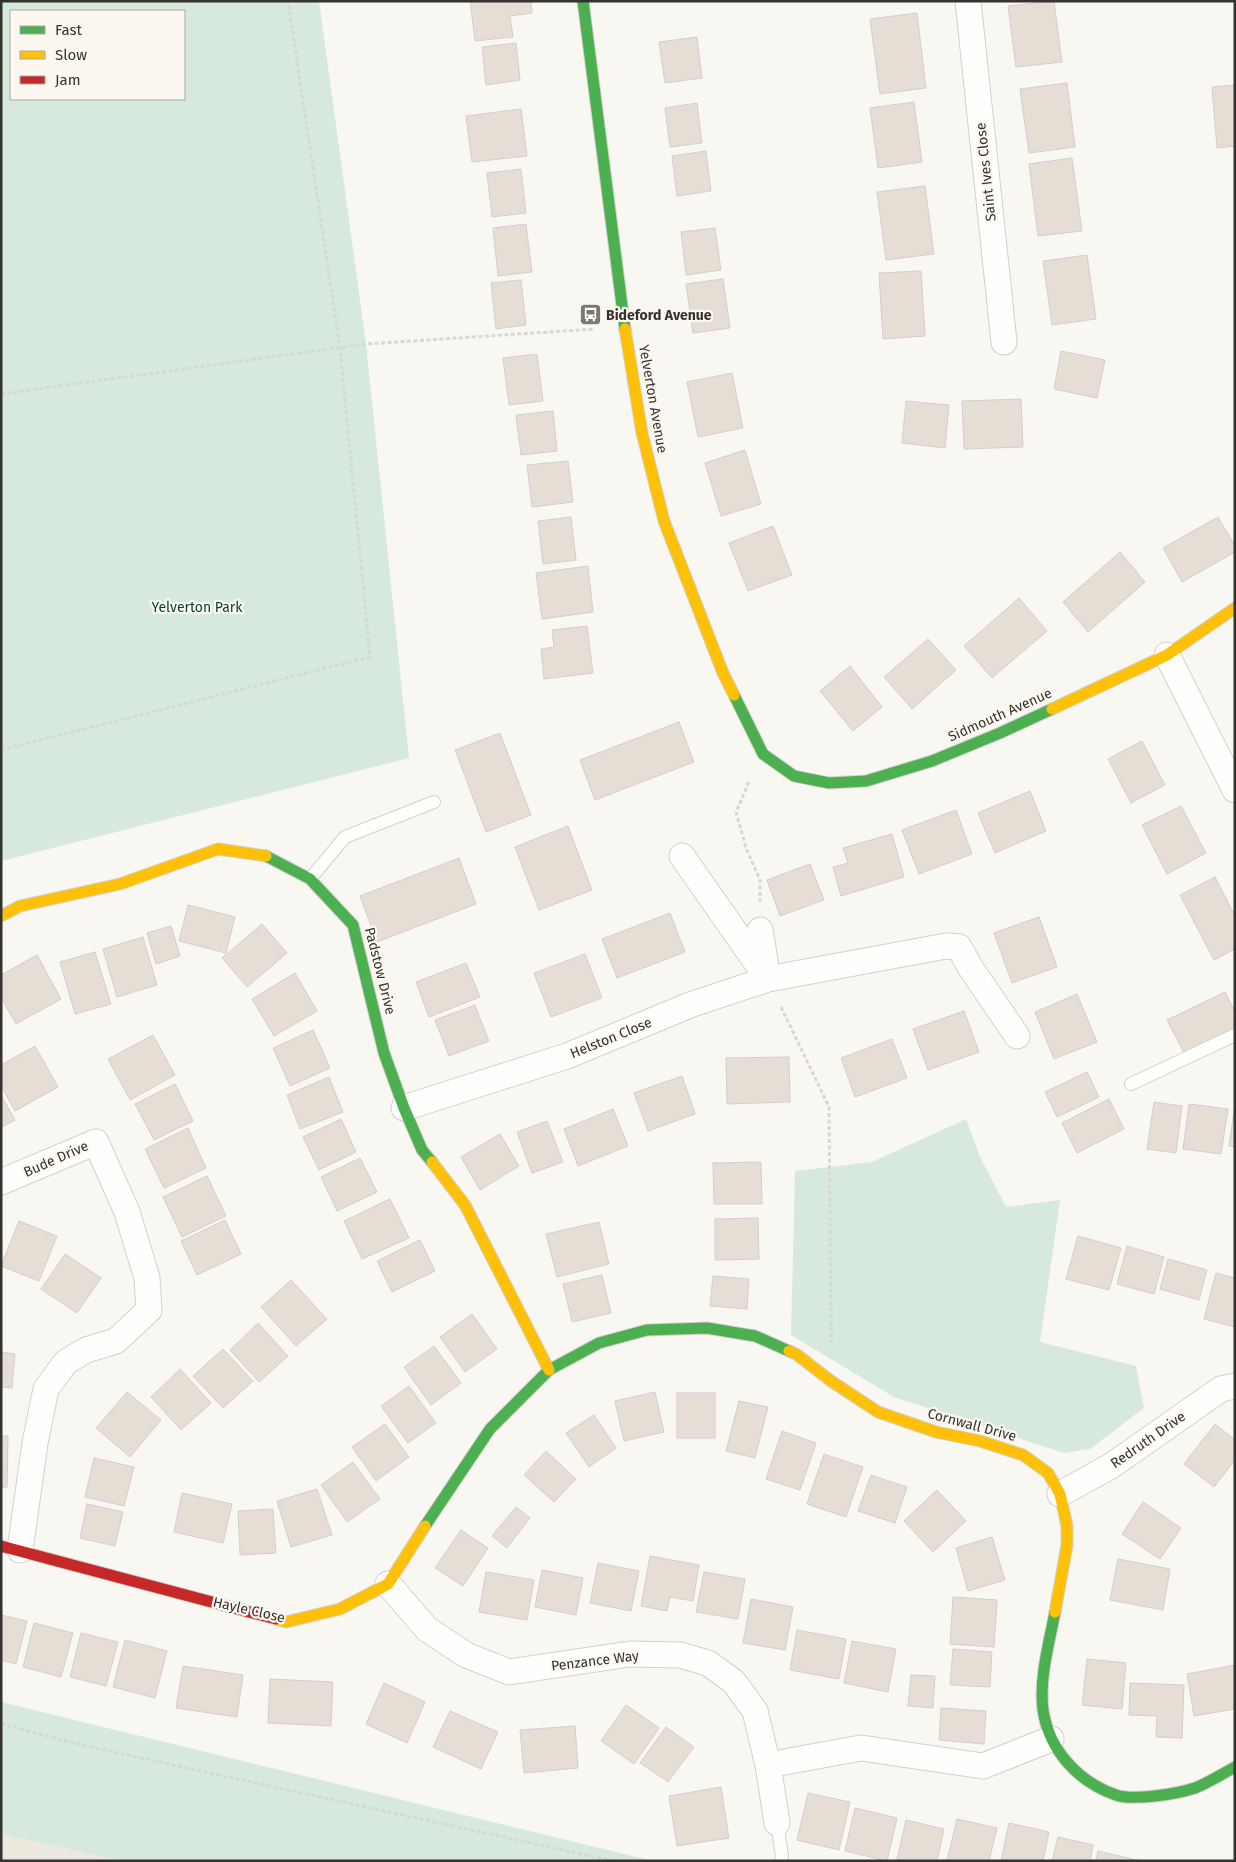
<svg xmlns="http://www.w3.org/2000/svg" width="1236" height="1862" font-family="'Fira Sans',sans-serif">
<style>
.built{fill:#ede8de}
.green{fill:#d6e9dc;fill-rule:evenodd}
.building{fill:#e6ded4;stroke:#d1cfcc}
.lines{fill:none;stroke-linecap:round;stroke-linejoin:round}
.lane-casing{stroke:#d3d1cd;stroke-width:14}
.street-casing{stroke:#d3d1cd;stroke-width:27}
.fast-casing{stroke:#d3d1cd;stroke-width:13}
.slow-casing{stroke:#d3d1cd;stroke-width:13}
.jam-casing{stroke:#d3d1cd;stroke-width:13}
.path{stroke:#d8d7d5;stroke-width:3;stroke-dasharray:4 2.5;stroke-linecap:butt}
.lane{stroke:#fefefd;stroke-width:12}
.street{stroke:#fefefd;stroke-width:25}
.fast{stroke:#4caf50;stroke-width:11}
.slow{stroke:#ffc107;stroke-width:11}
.jam{stroke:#c62828;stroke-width:11}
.labels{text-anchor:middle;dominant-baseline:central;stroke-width:4.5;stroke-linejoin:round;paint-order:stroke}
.street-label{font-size:14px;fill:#35332f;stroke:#fcf8ef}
.poi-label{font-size:14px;font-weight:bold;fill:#35332f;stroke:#fcf8ef;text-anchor:start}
.park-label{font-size:14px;fill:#01462d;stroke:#fcf8ef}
</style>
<rect width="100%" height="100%" fill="#f9f7f2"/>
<path class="built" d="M1,1834L121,1861H1Z"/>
<path class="green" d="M1,1H319L366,344L409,758L1,861ZM11,11H184V99H11Z
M966,1119L980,1157L1006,1207L1060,1200L1040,1342L1136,1366L1144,1408L1090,1449L1064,1453L894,1397L791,1335L795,1171L872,1162Z
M1,1702L653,1861H121L1,1834Z"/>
<path class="building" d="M470,1H531L532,13L510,16L513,37L475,41Z
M1054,1L1062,62L1016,67L1008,6Z
M917,13L926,88L880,94L870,19Z
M697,37L702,78L665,83L659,42Z
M516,43L520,80L486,85L482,47Z
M1067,83L1075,147L1029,153L1020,89Z
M1235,85V146L1217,148L1212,87Z
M914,102L922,162L878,168L870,108Z
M697,103L702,143L670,147L665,108Z
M521,109L527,156L472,162L466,116Z
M706,151L711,191L677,196L672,156Z
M1072,158L1082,231L1038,236L1029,164Z
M521,169L526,213L492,217L487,173Z
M925,186L934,254L886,260L877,192Z
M526,224L532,272L498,276L493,228Z
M715,228L721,270L686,275L681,232Z
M1087,255L1096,319L1052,325L1043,261Z
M921,271L925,336L883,339L879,273Z
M723,279L730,328L693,333L686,284Z
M521,280L526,325L496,329L491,283Z
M1061,351L1105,360L1097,398L1054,389Z
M537,354L543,401L509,405L503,358Z
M732,373L743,428L698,437L687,382Z
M1021,399L1023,447L964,449L962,401Z
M906,401L949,405L945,448L902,443Z
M553,411L557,451L521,455L516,415Z
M745,450L761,504L721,516L705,463Z
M568,461L573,502L532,507L527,465Z
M571,517L576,560L543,564L538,521Z
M1218,517L1235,546V552L1182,582L1163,548Z
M773,526L792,575L748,591L729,543Z
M1120,552L1145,582L1088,632L1063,602Z
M588,566L593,612L542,619L536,573Z
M1019,598L1047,631L992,678L964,646Z
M587,626L593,673L544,679L541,649L554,647L552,630Z
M928,639L956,670L912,709L884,677Z
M850,666L882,707L853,731L820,691Z
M679,722L694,762L595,800L580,760Z
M500,733L531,815L486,832L455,750Z
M1142,741L1165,785L1131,803L1108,759Z
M1030,791L1046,831L995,853L978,813Z
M1181,806L1206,853L1167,874L1142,825Z
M956,810L972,854L919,874L902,830Z
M568,826L592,890L539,910L515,847Z
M892,834L904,877L841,896L833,867L848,863L843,848Z
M459,858L476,904L377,942L360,896Z
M810,864L824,900L780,916L767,880Z
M1215,877L1235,916V949L1214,960L1180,895Z
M188,905L235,917L226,953L179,941Z
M670,913L685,952L617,978L602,939Z
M1039,917L1057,967L1012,983L994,933Z
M262,924L287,953L247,987L222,958Z
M171,926L180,956L156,964L147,933Z
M143,937L157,985L117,997L103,949Z
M95,952L111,1004L75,1014L60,962Z
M585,954L602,998L551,1017L534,973Z
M37,955L61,999L16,1024L1,998V975Z
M466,963L480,997L429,1017L416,982Z
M295,973L317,1011L274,1036L252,999Z
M1225,992L1235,1012V1031L1185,1055L1167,1020Z
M1077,994L1097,1042L1054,1059L1035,1012Z
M475,1005L489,1041L449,1056L435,1020Z
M964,1011L979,1052L928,1070L913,1029Z
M313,1030L330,1068L290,1086L273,1048Z
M153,1035L175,1075L130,1100L108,1059Z
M892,1039L907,1078L855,1097L841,1058Z
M35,1046L58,1087L15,1111L1,1086V1065Z
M789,1057L790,1102L727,1104L726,1058Z
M1087,1072L1099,1097L1057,1117L1045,1092Z
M682,1076L695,1114L648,1131L634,1093Z
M329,1077L343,1112L300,1129L287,1095Z
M175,1084L193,1121L154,1140L135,1104Z
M1,1095L15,1120L1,1128Z
M1109,1099L1124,1129L1077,1153L1062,1123Z
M1154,1102L1182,1106L1176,1153L1147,1149Z
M1189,1104L1228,1109L1221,1154L1183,1149Z
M1235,1105V1147L1229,1146Z
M613,1109L628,1146L578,1166L564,1129Z
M341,1119L356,1152L319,1170L303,1137Z
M547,1121L563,1162L532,1173L517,1132Z
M188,1128L206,1168L164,1188L145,1149Z
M500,1134L519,1166L480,1190L461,1157Z
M360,1158L377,1192L337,1211L321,1177Z
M761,1162L762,1204H714L713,1163Z
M207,1176L226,1216L182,1237L163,1197Z
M390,1199L409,1238L362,1259L344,1221Z
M758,1218L759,1259L715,1260V1219Z
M225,1220L241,1254L197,1275L181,1241Z
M19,1221L57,1236L39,1281L1,1266Z
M599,1222L609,1264L557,1277L546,1234Z
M1078,1236L1121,1248L1109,1290L1066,1279Z
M420,1240L435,1271L392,1292L377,1261Z
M1127,1246L1164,1257L1154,1294L1117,1284Z
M65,1254L101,1278L77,1313L41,1289Z
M1168,1259L1207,1270L1199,1300L1160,1289Z
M1216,1273L1235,1278V1327L1204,1319Z
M602,1275L611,1313L572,1322L563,1284Z
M713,1276L749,1279L747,1309L710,1306Z
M291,1280L327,1319L296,1346L261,1307Z
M472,1314L497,1349L465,1372L440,1337Z
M258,1323L288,1356L259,1382L230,1350Z
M434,1346L461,1383L431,1405L404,1367Z
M223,1349L253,1381L223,1408L193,1376Z
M1,1352L15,1354L12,1388L1,1387Z
M180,1369L211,1403L181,1430L151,1397Z
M409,1386L436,1423L408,1443L381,1406Z
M127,1392L161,1420L130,1457L96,1428Z
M655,1392L664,1432L624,1441L615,1401Z
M677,1393H715V1438H677Z
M739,1401L768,1407L755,1458L726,1451Z
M594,1415L616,1448L589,1467L566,1433Z
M385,1424L409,1457L376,1481L352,1447Z
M1215,1424L1235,1440V1460L1214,1487L1184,1464Z
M782,1431L816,1443L800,1490L766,1479Z
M1,1436H8L7,1487H1Z
M546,1451L576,1479L554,1502L524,1475Z
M824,1454L863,1467L846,1517L807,1504Z
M94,1458L134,1467L124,1506L85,1497Z
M353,1462L380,1499L347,1522L321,1485Z
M871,1475L907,1487L895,1523L858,1511Z
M317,1489L332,1535L291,1547L277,1501Z
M937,1490L966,1521L933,1552L904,1521Z
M182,1493L232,1504L223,1543L174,1532Z
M1143,1502L1181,1528L1160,1559L1122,1534Z
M87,1504L123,1512L115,1546L80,1538Z
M516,1507L530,1518L507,1548L492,1536Z
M273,1509L276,1553L240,1555L238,1511Z
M461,1530L488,1548L463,1586L435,1568Z
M992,1537L1005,1580L968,1591L956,1548Z
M650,1556L699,1565L693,1601L670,1597L667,1611L641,1606Z
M1118,1559L1170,1569L1163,1610L1110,1600Z
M598,1563L639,1571L631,1611L590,1603Z
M542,1570L583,1578L576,1615L535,1607Z
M486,1572L534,1580L527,1620L479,1612Z
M704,1572L745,1579L738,1619L696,1612Z
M953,1597L997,1600L994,1647L950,1644Z
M751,1599L793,1607L785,1650L743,1643Z
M1,1615L27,1621L16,1664L1,1660Z
M34,1623L73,1633L61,1677L23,1667Z
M797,1630L846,1639L839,1679L790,1670Z
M81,1633L118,1642L106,1686L70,1677Z
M125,1640L167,1651L155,1698L113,1687Z
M852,1641L896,1649L888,1692L844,1683Z
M953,1649L992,1652L990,1687L950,1685Z
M1087,1659L1126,1663L1122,1709L1082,1705Z
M1235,1665V1709L1194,1716L1187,1674Z
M183,1666L243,1675L237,1717L176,1708Z
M911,1675L935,1676L933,1708L908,1706Z
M270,1679L333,1682L331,1726L268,1723Z
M384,1683L425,1702L407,1743L366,1724Z
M1130,1683L1184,1685L1182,1738L1156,1737L1157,1716L1129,1715Z
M626,1705L659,1728L634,1764L601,1741Z
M941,1708L986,1711L984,1744L939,1740Z
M450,1711L498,1732L481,1769L433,1747Z
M575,1726L578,1768L524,1773L520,1730Z
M666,1727L694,1747L668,1782L640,1763Z
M721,1787L729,1838L677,1846L669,1796Z
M808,1793L850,1802L839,1850L797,1840Z
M855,1808L897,1818L887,1861L845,1851Z
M957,1819L997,1828L989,1861H947Z
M906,1820L944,1829L937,1861H904L897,1859Z
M1009,1823L1049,1832L1043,1861H1001Z
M1058,1837L1093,1845L1090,1861H1052Z
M1098,1851L1141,1861H1096Z"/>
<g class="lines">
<defs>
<path id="lane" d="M310,879L345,837L434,802
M1131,1084L1235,1035
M777,1823L782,1856L781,1861"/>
<path id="street" d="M968,1L1004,342
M1167,655L1235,790
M682,856L768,979L946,946L959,947L970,967L1017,1036
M404,1108L567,1056L690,1005L768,979L760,930
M1,1182L96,1142L127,1212L147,1278L149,1310L116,1341L86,1350L66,1362L46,1389L35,1443L20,1550
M1060,1494L1111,1466L1221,1389L1235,1386
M388,1584L427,1629L466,1655L509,1672L630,1654L680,1655L708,1663L734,1682L755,1711L768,1765L777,1823
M768,1765L861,1748L983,1766L1051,1739"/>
<path id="fast" d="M583,1L625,329
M734,695L763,754L794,776L829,783L866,781L932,761L1000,733L1052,709
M266,856L310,879L353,925L384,1053L404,1108L422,1150L432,1162
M425,1526L490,1429L549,1370L599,1343L647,1330L707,1328L755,1336L789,1351
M1055,1612C1049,1644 1039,1678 1043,1710C1049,1750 1078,1782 1116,1795C1133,1801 1177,1794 1195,1788C1208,1783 1222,1774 1235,1767"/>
<path id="slow" d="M625,329L642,433L664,521L723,673L734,695
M1052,709L1167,655L1235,608
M1,916L20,906L120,884L218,849L266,856
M432,1162L465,1205L549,1370
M789,1351L796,1354L831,1381L878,1412L936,1432L980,1441L1023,1455L1048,1473L1060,1494L1067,1526V1545L1055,1612
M276,1619L286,1622L340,1609L388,1584L425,1526"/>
<path id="jam" d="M1,1546L276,1619"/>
</defs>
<use href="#lane" class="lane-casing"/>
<use href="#street" class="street-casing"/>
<use href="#fast" class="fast-casing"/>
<use href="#slow" class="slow-casing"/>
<use href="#jam" class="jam-casing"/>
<path class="path" d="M1,394L366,344L595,329
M1,750L370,657L340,348L288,1
M749,782L736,812L746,848L760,880V902
M781,1007L829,1107L831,1342
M1,1724L82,1745L613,1861"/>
<use href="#lane" class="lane"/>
<use href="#street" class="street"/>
<use href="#fast" class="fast"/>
<use href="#slow" class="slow"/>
<use href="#jam" class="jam"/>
</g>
<defs>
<symbol id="bus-square" viewBox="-11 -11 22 22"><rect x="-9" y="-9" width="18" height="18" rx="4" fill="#7a7873" stroke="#fcf8ef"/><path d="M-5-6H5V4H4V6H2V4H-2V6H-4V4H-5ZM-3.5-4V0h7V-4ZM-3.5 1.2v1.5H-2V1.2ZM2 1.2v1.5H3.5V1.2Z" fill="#fff"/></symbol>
</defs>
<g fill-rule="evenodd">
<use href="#bus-square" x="578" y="302" width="25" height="25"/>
</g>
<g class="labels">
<g class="street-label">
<text transform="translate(986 172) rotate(-96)">Saint Ives Close</text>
<text transform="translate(653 399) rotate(80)">Yelverton Avenue</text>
<text transform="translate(1000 715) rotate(-24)">Sidmouth Avenue</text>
<text transform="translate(380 971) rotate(76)">Padstow Drive</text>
<text transform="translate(611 1038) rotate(-22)">Helston Close</text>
<text transform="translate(56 1159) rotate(-24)">Bude Drive</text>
<text transform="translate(972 1425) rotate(15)">Cornwall Drive</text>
<text transform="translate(1148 1440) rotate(-35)">Redruth Drive</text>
<text transform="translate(249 1610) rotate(13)">Hayle Close</text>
<text transform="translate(595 1661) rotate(-7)">Penzance Way</text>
</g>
<g class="poi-label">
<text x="606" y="315">Bideford Avenue</text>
</g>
<g class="park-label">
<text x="197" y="607">Yelverton Park</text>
</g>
</g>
<rect width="1236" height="1862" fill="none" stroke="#35332f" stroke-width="5"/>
<rect x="10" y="10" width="175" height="90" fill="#fcf8ef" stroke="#aca9a2"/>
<rect x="20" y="26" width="25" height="8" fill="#4caf50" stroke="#aca9a2"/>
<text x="55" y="35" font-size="15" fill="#35332f">Fast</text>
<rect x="20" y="51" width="25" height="8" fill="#ffc107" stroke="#aca9a2"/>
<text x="55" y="60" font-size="15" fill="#35332f">Slow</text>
<rect x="20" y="76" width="25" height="8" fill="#c62828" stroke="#aca9a2"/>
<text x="55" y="85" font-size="15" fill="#35332f">Jam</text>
</svg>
